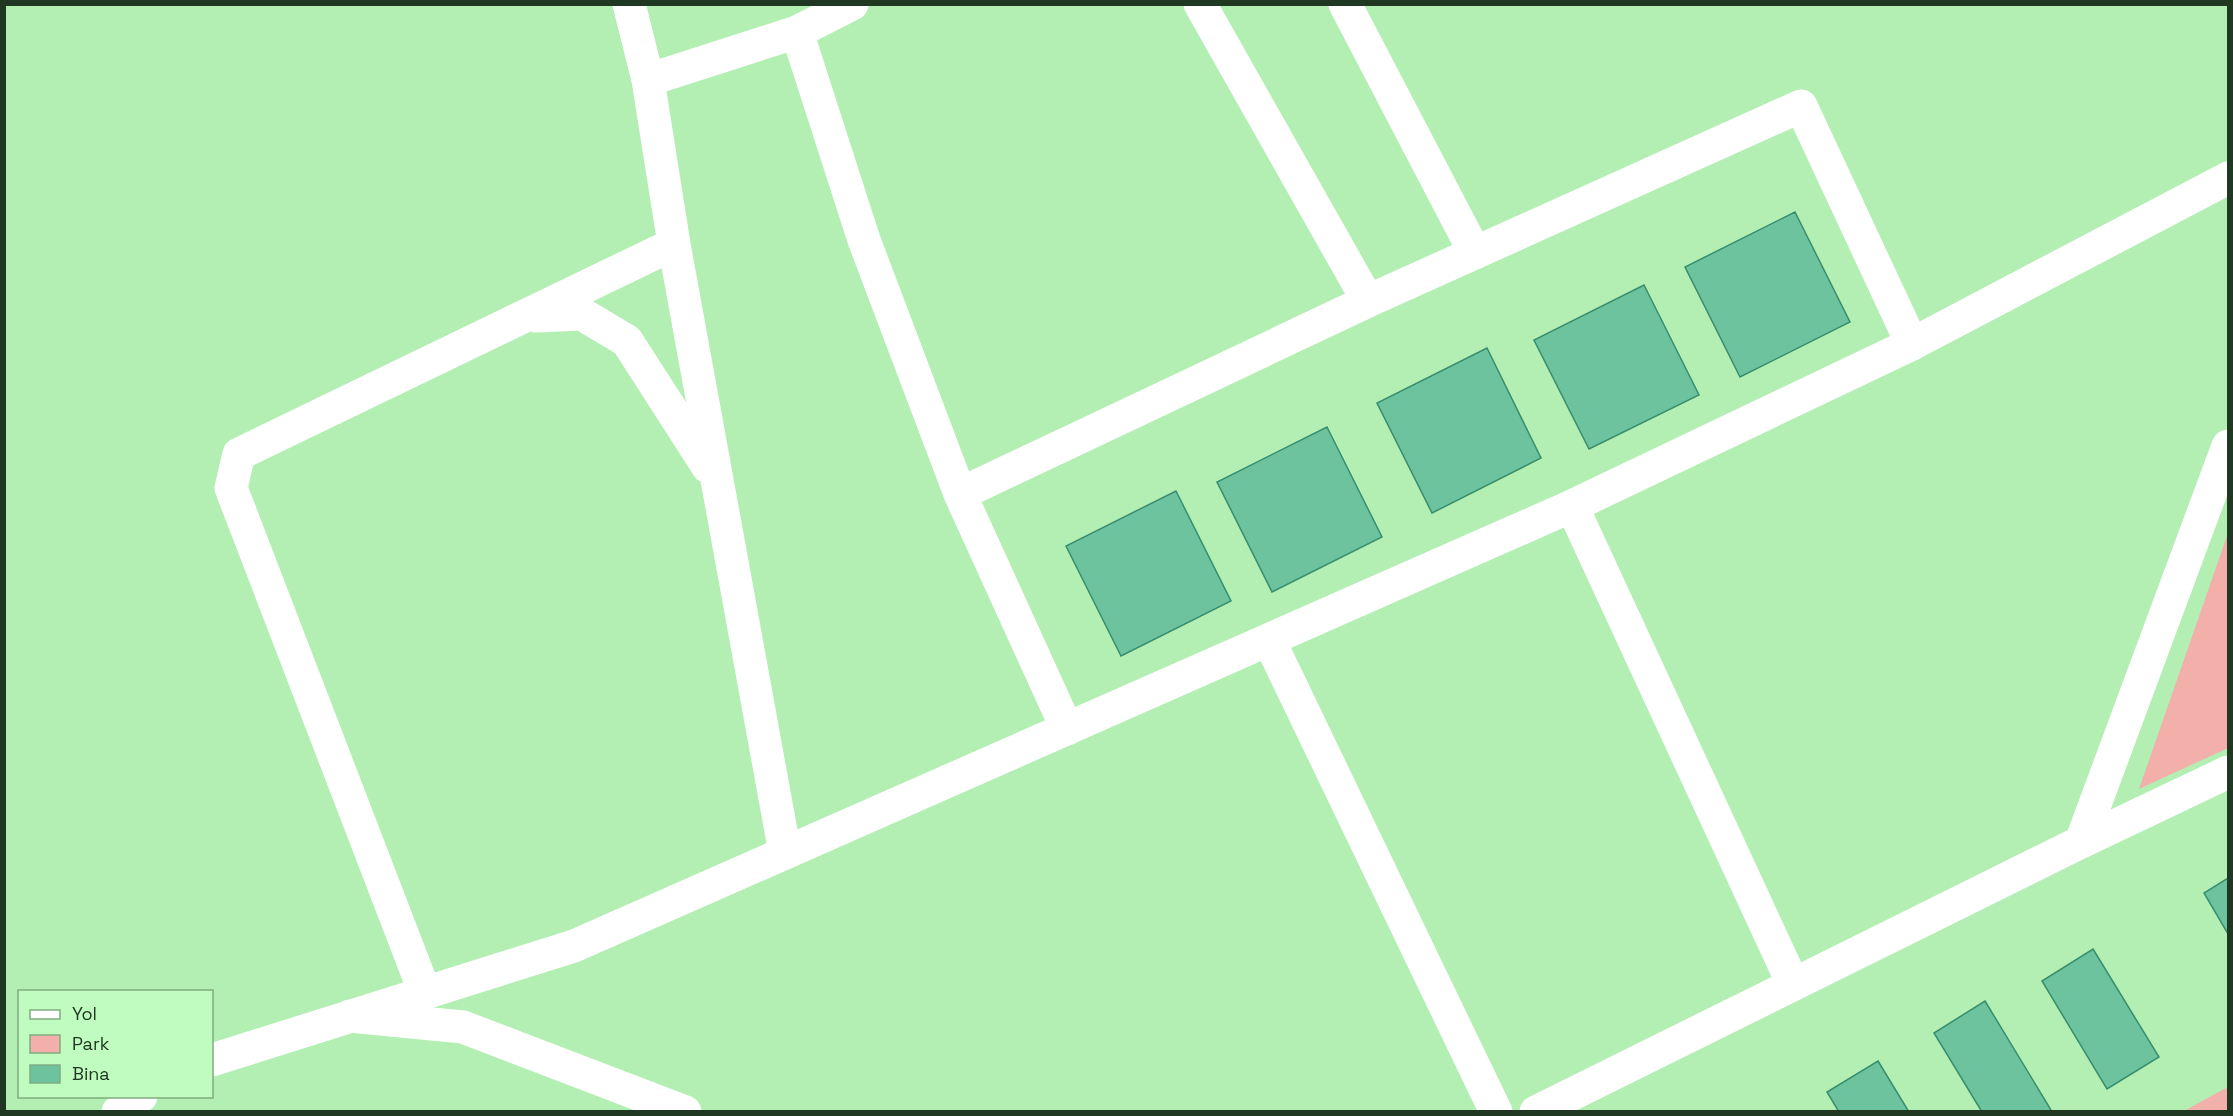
<svg xmlns="http://www.w3.org/2000/svg" width="2233" height="1116" font-family="'Space Grotesk',sans-serif">
<style>
.green{fill:#f3b0ab}
.building{fill:#6ec39f;stroke:#378e6d;stroke-width:1.5}
.lines{fill:none;stroke-linecap:round;stroke-linejoin:round}
.minor{stroke:#fff;stroke-width:33}
.tertiary{stroke:#fff;stroke-width:33}
</style>
<rect width="100%" height="100%" fill="#b3eeb3"/>
<path class="green" d="M2228,533V748L2139,789Z
M2228,1087V1111H2184Z"/>
<path class="building" d="M1795,212L1850,322L1740,377L1685,267Z
M1644,285L1699,395L1589,449L1534,340Z
M1487,348L1541,458L1432,513L1377,403Z
M1327,427L1382,537L1272,592L1217,482Z
M1176,491L1231,601L1121,656L1066,546Z
M2228,878V934L2204,893Z
M2093,949L2159,1057L2107,1089L2042,981Z
M1985,1001L2051,1110L2048,1112H1982L1934,1033Z
M1878,1061L1909,1112H1839L1827,1092Z"/>
<g class="lines">
<path class="minor" d="M629,4L648,80L674,244L785,853
M1345,4L1475,253
M797,32L864,240L960,494L1368,301L1200,4
M648,80L797,32L852,4
M1368,301L1801,106L1912,344
M536,316L582,314L627,341L708,467
M960,494L1067,729
M1572,506L1793,984
M1269,640L1496,1112
M2081,842L2228,772
M425,993L231,488L239,454L674,244
M350,1016L463,1027L685,1112
M1536,1112L2081,842L2228,446"/>
<path class="tertiary" d="M212,1060L574,946L1572,506L1912,344L2228,178
M118,1112L141,1096"/>
</g>
<rect width="2233" height="1116" fill="none" stroke="#203821" stroke-width="12"/>
<rect x="18" y="990" width="195" height="108" fill="#c0fbc0" stroke="#80ad80" stroke-width="1.5"/>
<rect x="30" y="1010" width="30" height="9" fill="#ffffff" stroke="#80ad80" stroke-width="1.5"/>
<text x="72" y="1020" font-size="18" fill="#203821">Yol</text>
<rect x="30" y="1035" width="30" height="18" fill="#f3b0ab" stroke="#80ad80" stroke-width="1.5"/>
<text x="72" y="1050" font-size="18" fill="#203821">Park</text>
<rect x="30" y="1065" width="30" height="18" fill="#6ec39f" stroke="#80ad80" stroke-width="1.5"/>
<text x="72" y="1080" font-size="18" fill="#203821">Bina</text>
</svg>
